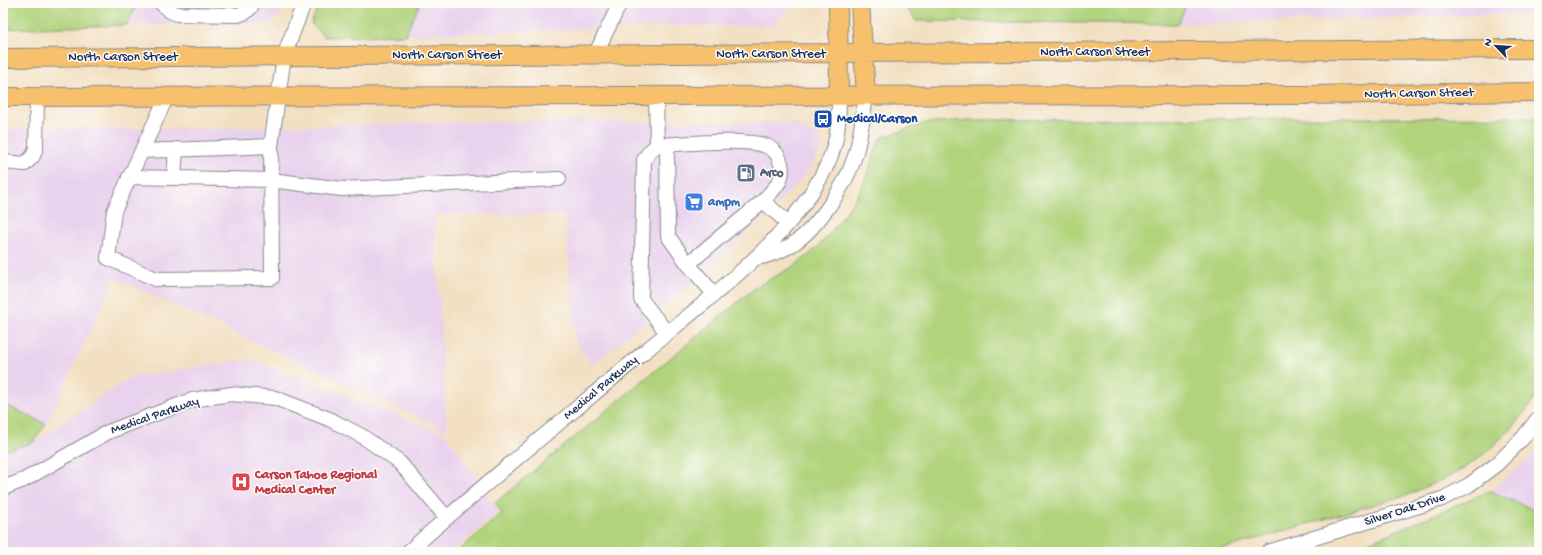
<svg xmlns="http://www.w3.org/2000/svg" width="1542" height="555" font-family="'Gochi Hand',sans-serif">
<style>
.built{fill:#e9d2ed}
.green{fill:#b0d37c;stroke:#66816d}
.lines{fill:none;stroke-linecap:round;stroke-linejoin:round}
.minor-casing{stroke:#878890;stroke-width:16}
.major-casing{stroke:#878890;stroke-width:20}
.minor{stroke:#fff;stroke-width:14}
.major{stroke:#f7c06c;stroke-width:18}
.labels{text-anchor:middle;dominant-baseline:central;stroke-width:3;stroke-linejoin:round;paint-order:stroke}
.street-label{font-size:13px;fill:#1b2f5e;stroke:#fdfcf7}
.transit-label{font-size:13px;font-weight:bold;fill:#164399;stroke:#fdfcf7;text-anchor:start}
.service-label{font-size:13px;font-weight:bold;fill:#4e5e75;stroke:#fdfcf7;text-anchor:start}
.shop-label{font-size:13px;font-weight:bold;fill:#366cbe;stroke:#fdfcf7;text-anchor:start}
.health-label{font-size:13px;font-weight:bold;fill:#be3a42;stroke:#fdfcf7;text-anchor:start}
</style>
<rect width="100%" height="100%" fill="#fdfcf7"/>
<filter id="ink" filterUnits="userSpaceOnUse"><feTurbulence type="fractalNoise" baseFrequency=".025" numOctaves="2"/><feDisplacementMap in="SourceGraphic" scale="8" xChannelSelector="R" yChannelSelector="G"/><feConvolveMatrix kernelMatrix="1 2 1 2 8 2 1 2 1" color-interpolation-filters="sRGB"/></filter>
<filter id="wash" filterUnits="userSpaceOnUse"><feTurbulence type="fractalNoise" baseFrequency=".012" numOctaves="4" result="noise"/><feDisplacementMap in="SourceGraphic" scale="16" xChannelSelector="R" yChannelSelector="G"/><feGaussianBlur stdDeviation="0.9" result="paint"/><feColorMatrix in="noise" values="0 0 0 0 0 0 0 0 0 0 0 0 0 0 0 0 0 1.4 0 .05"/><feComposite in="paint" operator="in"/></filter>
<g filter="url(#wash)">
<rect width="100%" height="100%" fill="#f3e0c3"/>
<path class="built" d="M138,3H288L270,24L127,25Z
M420,3H795L772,26H671L405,35Z
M1187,3H1539V13L1178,24Z
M511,121L795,123L822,140L821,149L804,177L761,220L686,288L592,365L576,342L565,214L434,215L447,430L115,278L46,424L3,404V129L237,128Z
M250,359L446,434L499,512L452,552H3V451L32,443L131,377Z
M1539,447V512L1490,491L1534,455Z"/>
<path class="green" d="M3,3H138L127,25L3,29Z
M320,3H420L405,35L324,37L311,23Z
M903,3H1187L1178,24L916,21Z
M1539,117V388L1532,403L1511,429L1484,454L1458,472L1410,494L1212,552H457L502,513L495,503L755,288C768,279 784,273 797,264C823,246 845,216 861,189C870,173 872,154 881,138L925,123L969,120Z
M3,404L46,424L32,443L3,451Z
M1490,491L1539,512V552H1332L1372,541Z"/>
</g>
<g filter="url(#ink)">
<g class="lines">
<defs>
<path id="minor" d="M161,3L170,11L177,14L238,15L246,12L251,7
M595,55L620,3
M167,96L114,211L108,258L156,279L272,278L271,146L284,56L304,3
M656,96L657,145C685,144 739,138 764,145C779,150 785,166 780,180C777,187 768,195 763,201L788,223
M657,145L649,152L644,160L641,299L667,333
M667,145L668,236L688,264
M142,151L271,146
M3,162L25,164L33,156L36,148L37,97
M129,177L271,180L342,189L559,179
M174,178L176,149
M757,258C767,256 777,253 786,248C814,234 846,186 855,156C861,136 863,116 866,95
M714,294L688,264L763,201
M3,488L24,480L108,432L192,400L231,394L275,398L329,419L362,436L400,463L447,518
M408,552C484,484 564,419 643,353C705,301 792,240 827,165C838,142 839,121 839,96
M1268,552L1442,499L1469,485L1497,464L1523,438L1539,417"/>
<path id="major" d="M838,3L839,96
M860,3L866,95
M3,58L1539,49
M3,97L1303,95L1539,92"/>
</defs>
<use href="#minor" class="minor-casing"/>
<use href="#major" class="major-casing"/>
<use href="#minor" class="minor"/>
<use href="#major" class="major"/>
</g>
</g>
<defs>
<symbol id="bus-square" viewBox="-11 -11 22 22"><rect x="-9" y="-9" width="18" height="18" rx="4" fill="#1a4fb4" stroke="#fdfcf7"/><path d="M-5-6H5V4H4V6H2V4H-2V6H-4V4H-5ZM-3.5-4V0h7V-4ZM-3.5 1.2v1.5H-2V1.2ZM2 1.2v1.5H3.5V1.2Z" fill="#fff"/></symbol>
<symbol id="fuel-square" viewBox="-11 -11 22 22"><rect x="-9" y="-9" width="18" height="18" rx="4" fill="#5c6f8a" stroke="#fdfcf7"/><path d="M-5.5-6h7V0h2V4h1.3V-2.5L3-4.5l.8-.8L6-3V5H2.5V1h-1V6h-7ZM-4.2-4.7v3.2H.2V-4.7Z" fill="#fff"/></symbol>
<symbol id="supermarket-square" viewBox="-11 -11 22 22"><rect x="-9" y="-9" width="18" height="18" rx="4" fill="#3f7fe0" stroke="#fdfcf7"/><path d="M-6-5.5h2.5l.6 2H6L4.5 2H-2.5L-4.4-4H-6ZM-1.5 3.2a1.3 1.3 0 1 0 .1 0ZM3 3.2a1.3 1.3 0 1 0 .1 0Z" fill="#fff"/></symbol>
<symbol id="hospital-square" viewBox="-11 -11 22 22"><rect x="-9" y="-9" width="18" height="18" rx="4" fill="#e0444e" stroke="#fdfcf7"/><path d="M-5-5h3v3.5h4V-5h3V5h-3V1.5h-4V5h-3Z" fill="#fff"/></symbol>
</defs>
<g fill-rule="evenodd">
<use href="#bus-square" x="812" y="108" width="22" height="22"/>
<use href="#fuel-square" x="735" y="162" width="22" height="22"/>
<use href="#supermarket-square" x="683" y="191" width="22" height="22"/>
<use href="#hospital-square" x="230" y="471" width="22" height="22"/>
</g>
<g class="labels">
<g class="street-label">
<text x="1095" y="52">North Carson Street</text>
<text x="771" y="54">North Carson Street</text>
<text x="447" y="55">North Carson Street</text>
<text x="123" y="57">North Carson Street</text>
<text transform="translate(1419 94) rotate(-1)">North Carson Street</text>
<text transform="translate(601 388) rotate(-40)">Medical Parkway</text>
<text transform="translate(155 416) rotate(-19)">Medical Parkway</text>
<text transform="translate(1405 510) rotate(-18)">Silver Oak Drive</text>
</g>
<g class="transit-label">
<text x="837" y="119">Medical/Carson</text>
</g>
<g class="service-label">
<text x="760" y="173">Arco</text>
</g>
<g class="shop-label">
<text x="708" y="202">ampm</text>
</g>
<g class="health-label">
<text x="255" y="475">Carson Tahoe Regional<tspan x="255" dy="15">Medical Center</tspan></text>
</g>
</g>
<rect width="1542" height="555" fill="none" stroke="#fdfcf7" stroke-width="16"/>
<g transform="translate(1496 46) rotate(295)" stroke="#fdfcf7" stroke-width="3" paint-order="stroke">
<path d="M0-3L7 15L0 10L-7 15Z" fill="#1b2f5e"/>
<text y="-6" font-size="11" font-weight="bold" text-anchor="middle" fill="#1b2f5e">N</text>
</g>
</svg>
